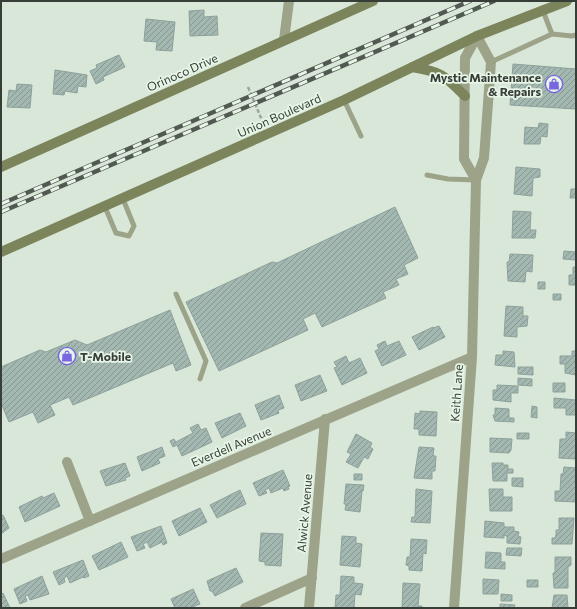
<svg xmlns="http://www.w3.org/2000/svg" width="577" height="609" font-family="Commissioner,sans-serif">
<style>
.building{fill:url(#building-hatch);stroke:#8da19b}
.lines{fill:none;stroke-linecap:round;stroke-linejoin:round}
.path{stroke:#9ba69b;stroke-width:2.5;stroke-dasharray:4 2;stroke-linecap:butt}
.lane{stroke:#9da388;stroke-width:5}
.street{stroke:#9da388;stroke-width:10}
.secondary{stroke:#7c845c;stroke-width:10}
.rail-casing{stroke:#525952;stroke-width:4.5}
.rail{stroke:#e6f5e6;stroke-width:3;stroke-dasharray:9;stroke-linecap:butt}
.labels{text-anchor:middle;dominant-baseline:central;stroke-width:3.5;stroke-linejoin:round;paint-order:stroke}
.street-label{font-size:12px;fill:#373d37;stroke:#e6f5e6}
.poi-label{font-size:12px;font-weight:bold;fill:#373d37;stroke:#e6f5e6;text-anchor:end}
</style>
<defs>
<pattern id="building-hatch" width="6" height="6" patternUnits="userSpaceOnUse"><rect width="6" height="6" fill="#a3b8b1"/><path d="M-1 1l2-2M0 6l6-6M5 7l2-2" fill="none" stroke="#869791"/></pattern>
</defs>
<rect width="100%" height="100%" fill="#d9e7d9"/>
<path class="building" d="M204,10V17L217,16L218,35L190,36L189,11Z
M146,19L175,22L172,51L156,50L157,42L144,41Z
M119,55L125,67L103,77L104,80L96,84L90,71L97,68L96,65Z
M513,64L576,69V109L510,105Z
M55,70L87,75L86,87L78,86L77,93L65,91L64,95L53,94Z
M17,84L32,85L30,108L7,107L9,90L16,91Z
M539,123L548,124L547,137L541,136L540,144H524L525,127L538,128Z
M516,167L540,169V177L533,178L532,196L514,194Z
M571,189H576V198H570Z
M395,207L418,258L404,265L408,274L396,279L399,285L383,292L386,298L322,327L315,313L303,319L308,330L219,371L186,302L272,262L277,263Z
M513,211L531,212L530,230H536L535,238H512Z
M564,251L576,252V260L563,259Z
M510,254L533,255L532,272L526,271L525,282L508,281L507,262H509Z
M573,267H576V285H569V275H573Z
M538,282H545V289H538Z
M553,294H561V300H553Z
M506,306L523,307V316H528L527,326L517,327V337L504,336Z
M170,310L191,365L176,371L173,363L73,405L69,397L50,405L55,415L38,423L33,412L9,422L1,403V367L40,350L46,352L75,340L87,345Z
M439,326L445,337L419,350L412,337L433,327V328Z
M385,341L387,346L399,341L406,355L382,366L375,351L379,349L377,345Z
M503,351L514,352L515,367L495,365L496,355H503Z
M572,351H576V375L565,373V364H560V356H572Z
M346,356L349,363L360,358L367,373L342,385L334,368L337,367L334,362Z
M518,367H533V375L518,374Z
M320,375L327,391L301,401L295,385Z
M518,378L532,379V386L518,385Z
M553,383H565V392H553Z
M497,385L518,386V393H511V402L493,400V390H497Z
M279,395L284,408L278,410L279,413L261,420L255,405Z
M554,398L576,400V415H566V408H554Z
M532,406L537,407V418L531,417Z
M495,408L509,409V418H514V422L495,421L493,415H495Z
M420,411L437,412L436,436L419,435V429H414L415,413L420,414Z
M240,413L246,426L222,438L215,423Z
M198,424L201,430L206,428L212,442L182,456L177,445L173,447L170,441L174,439L176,442L193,433L190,428Z
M566,432L576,433V459L559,458L560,439H566Z
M517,433H529V439H517Z
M356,434L372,443L370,447L373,449L368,459L364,457L358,468L346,462L351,454L347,452Z
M490,438L512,439L511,450L509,453L490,452Z
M162,447L165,456L158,459L160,463L142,471L137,457Z
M419,447L434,448L433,456H436L435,471H432V479L414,478Z
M125,463L130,476L125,478L126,480L106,486L100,471Z
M492,463H503V465H508V469H513V473H507V481H493Z
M564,467L576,468V502L555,501V491H560L561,474H563Z
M283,470L290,486L288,487L289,489L284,491L283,488L271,493L269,488L265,490L267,493L259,496L253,483Z
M354,474H362V480H354Z
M512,478H523V487L512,486Z
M346,484L364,485L363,491H362L360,512L345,510L346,504H344Z
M416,489L432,491L430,523L411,522L412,517H415Z
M489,489H503V497H512V511H490Z
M240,490L246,504L217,518L210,505Z
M54,493L60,506L25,522L19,507L42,496L43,498Z
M200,508L207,522L179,536L172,521Z
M3,515L9,528L1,534V516Z
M559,518H574L572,544H552V538H555L556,535V530H559Z
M485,521L504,523V527H514V531L519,532L518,536L521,537L520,544L507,543V536L504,535V538L484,537Z
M161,526L167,543L163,545L162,542L150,548L147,542L143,544L145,548L137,551L131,537Z
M261,533L283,534L281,566L265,565V562L259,561Z
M342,536L356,537V543L362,544L360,567L340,565Z
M411,539L427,540L426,554L423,553L422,571L409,570V566L406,565L407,557H410Z
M121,542L128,557L99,570L92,556Z
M507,548H522L521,556L506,555Z
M486,552L501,553V562H505V569L485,568Z
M555,557H571V565L568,567V588H554L553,573H555Z
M83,560L89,576L84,578L83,577L70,583L67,576L64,578L65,582L59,585L53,572Z
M236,568L243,582L215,596L212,591H210L207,581Z
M42,576L49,594L30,600L28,595L25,596L27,601L20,604L14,589Z
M341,576L354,577V583L363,584L361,595L355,594L354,608H335L336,595H340Z
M483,579L499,580L498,594H483Z
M527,580H538V587H527Z
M403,583L420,584L418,606H422V608H402Z
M193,589L200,604L190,608H175L171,599Z
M3,593L10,608H1V595Z
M501,594L512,595V601H501Z
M554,595H567L568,608H552Z
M500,604L515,605L514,608H500Z"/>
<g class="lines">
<path class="path" d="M248,87L264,125"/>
<path class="lane" d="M543,11L552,34
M491,62L552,34L572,36L576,35
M344,100L361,136
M427,175L448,179L476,180
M105,207L116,233L129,236L134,226L123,199
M176,294L206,361L200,379"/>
<path class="street" d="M284,40L289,1
M476,180L464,159L465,58L477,36
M67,462L90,521
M1,559L472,357
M245,608L312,578
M309,608L325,419
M454,608L472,357L476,180L484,158L491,62L477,36"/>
<path class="secondary" d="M412,67C442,72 444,75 465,96
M1,167L373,1
M1,252L344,100L477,36L567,1"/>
<defs>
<path id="rail" d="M1,204L470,1
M1,212L494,1"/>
</defs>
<use href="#rail" class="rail-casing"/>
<use href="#rail" class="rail"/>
</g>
<defs>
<symbol id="shop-ring" viewBox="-11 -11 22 22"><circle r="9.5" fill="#e6f5e6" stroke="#7967e2" stroke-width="1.5"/><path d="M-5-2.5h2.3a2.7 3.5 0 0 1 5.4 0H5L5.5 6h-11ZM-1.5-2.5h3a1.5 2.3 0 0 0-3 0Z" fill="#7967e2"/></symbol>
</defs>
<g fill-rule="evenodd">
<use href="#shop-ring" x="544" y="74" width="20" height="20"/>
<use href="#shop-ring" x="57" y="346" width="20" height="20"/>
</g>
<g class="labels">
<g class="street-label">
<text transform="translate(182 72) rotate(-24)">Orinoco Drive</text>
<text transform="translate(279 115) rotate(-24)">Union Boulevard</text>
<text transform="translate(456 393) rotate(-86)">Keith Lane</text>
<text transform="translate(231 446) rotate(-23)">Everdell Avenue</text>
<text transform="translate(304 513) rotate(-85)">Alwick Avenue</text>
</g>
<g class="poi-label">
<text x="541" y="77">Mystic Maintenance<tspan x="541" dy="14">&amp; Repairs</tspan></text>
<text x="80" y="356" text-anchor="start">T-Mobile</text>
</g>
</g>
<rect width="577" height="609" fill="none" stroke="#373d37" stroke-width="4"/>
</svg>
